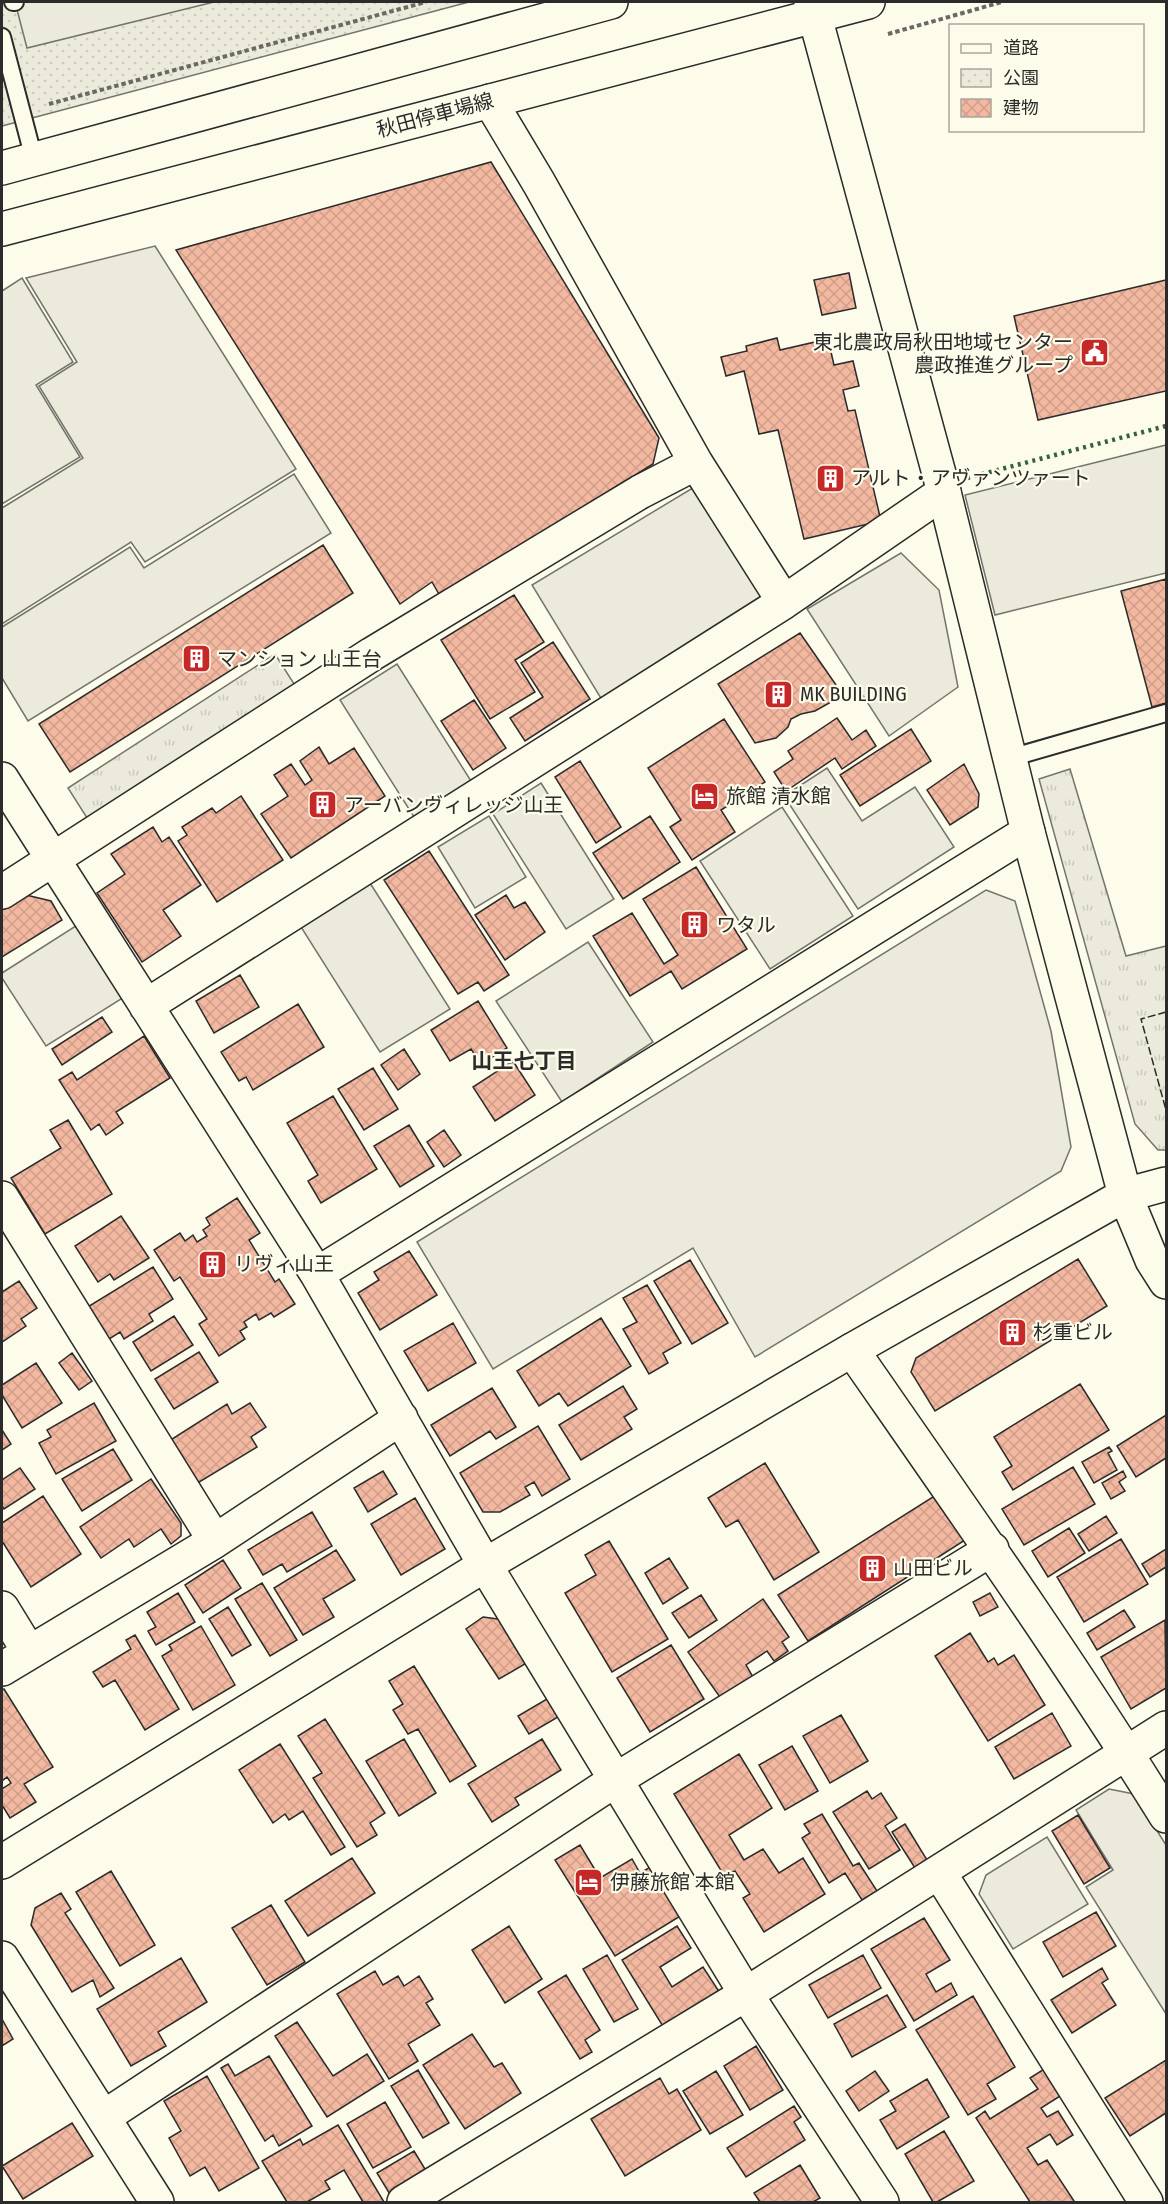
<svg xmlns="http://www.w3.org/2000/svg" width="1168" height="2204" font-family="'Fira Sans Condensed','Noto Sans JP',sans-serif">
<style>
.grass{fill:url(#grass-tufts);stroke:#74746e;stroke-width:1.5}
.park{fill:url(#park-dots);stroke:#74746e;stroke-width:1.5}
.parking{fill:#eceadb;stroke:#74746e;stroke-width:1.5}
.building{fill:url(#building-cross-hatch);stroke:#2b2b2b;stroke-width:1.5}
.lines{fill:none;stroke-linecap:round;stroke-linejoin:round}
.lane-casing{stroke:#2b2b2b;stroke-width:20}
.street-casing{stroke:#2b2b2b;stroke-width:36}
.secondary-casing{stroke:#2b2b2b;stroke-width:36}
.primary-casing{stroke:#2b2b2b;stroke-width:36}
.path{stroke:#6a6964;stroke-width:4;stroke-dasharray:4.5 3;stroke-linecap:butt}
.lane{stroke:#fdfbea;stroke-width:16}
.street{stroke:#fdfbea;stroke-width:33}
.secondary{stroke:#fdfbea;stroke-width:33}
.primary{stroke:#fdfbea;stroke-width:33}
.hedge{stroke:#34623c;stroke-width:4.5;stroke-dasharray:3 4.5;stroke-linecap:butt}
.fence{stroke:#2b2b2b;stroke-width:1.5;stroke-dasharray:8 3;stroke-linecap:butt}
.labels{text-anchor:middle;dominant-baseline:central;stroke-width:4.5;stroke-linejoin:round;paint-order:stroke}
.street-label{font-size:20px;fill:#2b2b2b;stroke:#fdfbea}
.poi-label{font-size:20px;fill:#2b2b2b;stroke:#fdfbea;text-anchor:start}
.neighbourhood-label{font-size:21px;font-weight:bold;fill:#2b2b2b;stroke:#fdfbea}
</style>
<defs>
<pattern id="grass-tufts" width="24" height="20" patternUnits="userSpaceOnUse" patternTransform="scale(1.5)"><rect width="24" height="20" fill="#ecebdb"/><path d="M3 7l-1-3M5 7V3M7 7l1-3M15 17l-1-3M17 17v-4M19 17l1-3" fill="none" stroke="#cbcabc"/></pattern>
<pattern id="park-dots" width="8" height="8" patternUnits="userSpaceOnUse" patternTransform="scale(1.5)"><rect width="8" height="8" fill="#ecebdb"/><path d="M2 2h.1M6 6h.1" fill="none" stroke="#cbcabc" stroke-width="1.8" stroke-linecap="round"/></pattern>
<pattern id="building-cross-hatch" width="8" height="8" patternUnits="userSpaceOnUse" patternTransform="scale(1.5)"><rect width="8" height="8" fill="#f2b8a0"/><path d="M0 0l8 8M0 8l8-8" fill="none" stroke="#d09e8a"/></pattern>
</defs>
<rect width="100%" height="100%" fill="#fdfbea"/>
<path class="grass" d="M275,654L296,687L89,821L68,788Z
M1070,769L1126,956L1166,946V1150H1158L1135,1124L1039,779Z"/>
<path class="park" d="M2,2H469L2,126Z"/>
<path class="parking" d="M15,2H214L27,48Z
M155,246L296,469L145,562L131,542L2,624V508L83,458L39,386L77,362L26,278Z
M22,278L73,362L36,385L80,457L2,504V291Z
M1166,445V573L995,615L965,495Z
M294,474L331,533L28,721L2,678V627L130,547L144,568Z
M696,486L766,598L602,700L532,585Z
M901,553L939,590L958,687L889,736L807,609Z
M397,664L471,781L414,817L340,700Z
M827,768L862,821L915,787L954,847L858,909L784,796Z
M541,783L614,899L566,929L493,814Z
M782,807L853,916L770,969L700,861Z
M489,816L526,877L475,908L438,847Z
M370,883L450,1009L380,1052L301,927Z
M986,890L1015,901L1051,1031L1071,1147L1061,1171L755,1357L693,1248L493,1369L417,1242Z
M82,922L129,994L46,1046L2,978V973Z
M588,942L653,1042L562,1102L496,1001Z
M1109,1789L1134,1794L1166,1845V2014L1086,1887L1113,1870L1076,1810Z
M1047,1837L1088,1904L1013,1949L979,1894L986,1875Z"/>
<path class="building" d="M491,162L659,438L653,464L440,596L432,582L400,604L176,250Z
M849,273L856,308L822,315L814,280Z
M1166,280V391L1038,420L1014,316Z
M777,338L780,350L828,339L834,365L853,361L859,386L843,390L848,411L855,410L881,521L804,539L778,430L759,434L744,371L726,376L721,357L747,351L746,346Z
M323,545L353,593L70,772L39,724Z
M1166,579V703L1152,707L1121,591Z
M514,595L544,642L515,660L535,692L490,719L441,640Z
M800,633L836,685L831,702L815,711L801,714L791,719L788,727L776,738L755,743L718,684Z
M553,642L590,699L525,741L510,718L543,697L521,663Z
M474,700L506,748L473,770L441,721Z
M837,718L852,740L866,730L876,746L842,769L835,758L786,791L774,772L793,759L788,751Z
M724,719L765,782L721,810L735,832L692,860L670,827L681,820L648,768Z
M911,729L931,761L860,806L840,775Z
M319,747L329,764L354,748L385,796L291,858L261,814L288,796L274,775L291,764L305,785L312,780L300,761Z
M580,761L621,827L596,843L555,777Z
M964,764L979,794L978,807L950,825L927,790Z
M241,796L283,860L217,902L178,841L187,835L182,827L212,808L216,813Z
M650,816L680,862L623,899L593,853Z
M153,827L162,842L169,837L201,885L163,910L181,936L142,962L97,893L125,874L111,854Z
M429,851L509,975L484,991L478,982L458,994L384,880Z
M696,867L747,949L682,989L671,971L630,996L593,936L632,913L664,964L678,955L643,899Z
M26,895L51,901L62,920L2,957V910Z
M506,895L514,908L525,902L545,932L505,960L475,915Z
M240,975L259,1007L214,1033L196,1001Z
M478,1001L507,1048L481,1064L471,1049L450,1061L431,1030Z
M298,1004L324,1047L253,1090L246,1077L239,1081L221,1052Z
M102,1017L112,1032L62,1065L52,1049Z
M144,1036L170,1078L116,1112L123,1123L106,1135L99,1124L91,1130L59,1080L72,1072L77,1080Z
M404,1049L420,1074L398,1090L381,1065Z
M513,1061L535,1095L495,1121L473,1087Z
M373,1068L398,1109L364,1130L338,1089Z
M333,1096L377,1169L321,1203L308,1181L318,1175L287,1123Z
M68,1120L112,1194L45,1234L11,1178L61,1148L50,1130Z
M409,1125L434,1166L400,1187L374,1146Z
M444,1130L461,1155L444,1167L427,1142Z
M237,1198L260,1233L249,1240L275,1282L279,1279L295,1304L274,1317L271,1313L259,1320L256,1314L244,1322L247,1327L240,1331L245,1339L219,1356L199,1324L207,1319L180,1277L174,1281L154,1250L180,1233L185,1241L193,1235L197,1242L207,1236L203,1230L210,1225L206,1218Z
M121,1216L149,1258L114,1280L110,1274L98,1282L75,1246Z
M409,1251L437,1295L380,1330L358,1293L379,1280L374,1272Z
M1078,1259L1107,1306L935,1411L911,1372L916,1358Z
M690,1260L728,1323L692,1344L654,1281Z
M153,1267L173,1299L149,1314L153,1321L124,1339L120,1332L106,1341L86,1308Z
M19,1281L37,1308L21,1319L26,1326L2,1342V1292Z
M647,1285L681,1343L663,1353L668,1363L649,1374L623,1329L637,1322L623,1298Z
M174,1316L193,1345L151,1371L133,1342Z
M601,1318L631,1366L568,1406L559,1393L539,1406L517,1371Z
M453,1323L476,1363L428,1391L404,1351Z
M199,1352L218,1382L174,1409L155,1379Z
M72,1353L92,1381L79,1390L59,1363Z
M36,1363L62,1403L22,1428L2,1395V1385Z
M1080,1384L1109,1430L1013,1490L1002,1472L1012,1466L994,1437Z
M623,1386L637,1409L624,1417L632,1429L581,1460L559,1425Z
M492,1388L516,1427L496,1439L490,1431L450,1456L431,1425Z
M94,1403L116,1441L56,1474L39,1443L51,1437L47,1430Z
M250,1403L266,1427L251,1437L257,1447L196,1484L169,1441L227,1404L232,1414Z
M1166,1415V1458L1136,1477L1117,1446Z
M538,1426L570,1479L542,1496L534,1482L525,1487L530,1495L500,1512H483L460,1473Z
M2,1430L11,1444L2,1450Z
M1109,1447L1112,1451L1108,1453L1117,1470L1094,1483L1082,1462Z
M113,1449L132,1480L82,1511L62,1479Z
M765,1463L819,1552L774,1580L738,1520L726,1527L708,1498Z
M1073,1467L1095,1504L1024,1545L1002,1509Z
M20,1468L35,1489L4,1509L2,1506V1480Z
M383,1471L397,1494L368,1512L354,1488Z
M1123,1471L1126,1477L1119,1482L1125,1491L1111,1499L1102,1483Z
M151,1479L181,1523V1536L171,1544L161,1529L134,1547L129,1539L101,1558L80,1527Z
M936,1495L965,1540L808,1641L778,1595Z
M43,1496L81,1554L31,1587L2,1541V1523Z
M415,1498L445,1549L401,1575L371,1524Z
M312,1512L332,1546L287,1572L282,1564L263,1575L248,1550Z
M1106,1516L1117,1533L1089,1551L1078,1534Z
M1069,1528L1085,1553L1048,1577L1032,1551Z
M1121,1539L1148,1584L1084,1622L1057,1577Z
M609,1541L668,1639L612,1672L565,1593L596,1575L585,1555Z
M1166,1549V1567L1150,1577L1142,1564Z
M336,1550L355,1580L323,1599L334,1617L303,1635L274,1588Z
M669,1558L688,1588L663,1604L645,1573Z
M223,1560L241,1588L203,1613L185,1585Z
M262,1583L297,1640L270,1656L235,1599Z
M178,1593L195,1622L156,1645L148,1631L156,1627L147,1612Z
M990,1593L998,1607L980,1616L973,1602Z
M701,1595L717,1620L689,1638L672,1613Z
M763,1599L789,1637L782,1642L788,1651L774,1661L767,1651L746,1665L753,1677L722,1700L688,1652Z
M228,1607L251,1645L232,1656L209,1619Z
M1124,1610L1135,1627L1097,1650L1087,1633Z
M483,1617L505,1620L530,1661L499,1679L466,1629Z
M1165,1620L1166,1688L1131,1709L1101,1657Z
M201,1626L235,1685L193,1710L162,1656L172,1650L169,1645Z
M970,1633L988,1662L994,1658L998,1665L1014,1655L1045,1705L988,1741L935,1656Z
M135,1635L179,1709L145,1730L115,1680L103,1687L93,1672L131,1649L126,1640Z
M671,1645L704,1699L650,1732L617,1678Z
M414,1666L476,1766L450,1782L418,1729L408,1734L393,1710L403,1704L389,1681Z
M4,1689L53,1767L24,1784L36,1802L10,1818L2,1805V1789L11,1783L7,1777L2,1781V1690Z
M552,1696L563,1714L529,1734L518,1716Z
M1052,1713L1071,1746L1014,1779L995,1747Z
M841,1715L868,1761L830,1783L803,1736Z
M325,1719L385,1813L370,1823L377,1835L357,1847L313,1778L322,1773L298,1736Z
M404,1739L436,1793L399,1816L366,1761Z
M542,1739L561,1770L515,1798L519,1805L492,1822L468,1784Z
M280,1744L345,1847L331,1855L303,1811L289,1820L285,1814L273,1823L239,1770Z
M792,1746L818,1791L785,1810L759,1765Z
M739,1754L772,1808L729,1835L744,1860L763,1849L779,1873L803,1858L825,1894L764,1932L743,1898L750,1894L735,1871L725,1877L674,1794Z
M867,1791L872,1799L881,1793L897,1818L885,1826L900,1850L869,1869L833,1812Z
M822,1814L853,1866L859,1863L877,1891L862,1900L845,1873L829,1883L802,1838L810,1833L804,1824Z
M1078,1815L1110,1868L1084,1884L1052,1831Z
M905,1824L927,1860L915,1868L892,1832Z
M580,1845L600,1878L632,1859L640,1873L656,1864L687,1912L615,1956L555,1860Z
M352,1858L375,1893L308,1936L285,1901Z
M111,1871L155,1945L120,1966L76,1892Z
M61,1893L71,1909L65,1913L114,1988L100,1997L93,1980L72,1992L31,1925L35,1908Z
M271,1905L305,1962L267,1985L232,1928Z
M1096,1912L1116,1946L1063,1977L1043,1942Z
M924,1918L950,1960L926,1974L936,1992L951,1983L957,1995L914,2021L871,1949Z
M509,1926L542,1979L505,2003L472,1950Z
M677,1926L691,1948L660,1967L672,1987L703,1967L720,1993L664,2028L622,1960Z
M607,1955L638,2009L614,2022L583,1969Z
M863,1955L881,1988L828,2018L809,1985Z
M181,1958L207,2002L158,2032L166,2046L131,2066L97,2009Z
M1102,1968L1108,1979L1102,1983L1116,2005L1072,2033L1051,2000Z
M375,1971L383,1985L398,1976L404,1986L419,1976L433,1999L426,2003L440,2025L408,2044L418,2061L389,2079L337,1994Z
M566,1975L600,2030L585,2040L592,2052L580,2059L538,1992Z
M887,1995L906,2027L852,2057L834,2024Z
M973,1996L1015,2067L987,2084L996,2099L968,2115L916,2030Z
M2,2019L13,2039L2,2046Z
M297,2022L333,2076L367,2054L384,2081L327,2117L275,2036Z
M472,2034L494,2067L502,2063L521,2093L465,2129L423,2065Z
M756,2046L783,2090L750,2110L724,2066Z
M269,2056L312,2126L279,2146L273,2135L265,2141L221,2068L228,2064L235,2076Z
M1166,2060V2113L1130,2136L1105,2098Z
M1049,2066L1065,2093L1041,2108L1047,2117L1058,2111L1073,2135L1057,2145L1050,2134L1027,2148L1038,2165L1047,2160L1074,2201L1072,2202H1030L976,2118L985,2111L990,2119L1038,2089L1030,2078Z
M418,2070L449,2123L423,2138L391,2086Z
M716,2071L743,2115L710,2134L683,2091Z
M875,2071L889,2091L859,2111L846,2091Z
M207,2076L259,2168L219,2191L205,2167L190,2176L169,2138L181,2131L164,2101Z
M660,2078L669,2094L677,2089L701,2130L625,2176L591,2119Z
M927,2079L949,2117L897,2149L880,2120L896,2111L890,2101Z
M385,2102L411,2147L373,2168L347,2124Z
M794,2106L801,2117L794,2122L805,2140L746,2177L727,2148Z
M72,2123L93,2156L23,2199L2,2166Z
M338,2125L384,2202H363L344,2170L325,2181L330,2189L307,2202H287L262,2161L300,2139L303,2145Z
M944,2131L974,2181L937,2202H933L905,2154Z
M414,2151L428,2174L391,2196L377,2173Z
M800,2165L820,2198L813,2202H760L754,2193Z"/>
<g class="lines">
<defs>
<path id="lane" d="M13,2H15
M2,37L34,159
M1010,758L1166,713"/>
<path id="street" d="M490,101L539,183L696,463
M2,779L317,1274L485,1565L746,1994L882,2202
M2,892L372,654L640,492L696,463L784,602L944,492
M146,1006L784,602
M2,1198L215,1541
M317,1274L1028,832
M852,1350C959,1504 1067,1657 1166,1816
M2,1608L29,1652
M2,1669L215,1541L401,1418
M939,1872L1146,2202
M104,2117L617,1779L992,1549
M404,2202L746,1994L1166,1728"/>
<path id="secondary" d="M811,2L944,492L1028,832L1125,1195L1152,1260L1166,1282
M2,1862L485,1565L852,1350L1125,1195L1166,1184
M2,1958L157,2202"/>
<path id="primary" d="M2,168L611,2
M2,229L868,2"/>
</defs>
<use href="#lane" class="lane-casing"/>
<use href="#street" class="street-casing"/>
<use href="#secondary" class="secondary-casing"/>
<use href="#primary" class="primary-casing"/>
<path class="path" d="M888,34L1002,2
M49,104L426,2"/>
<use href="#lane" class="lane"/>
<use href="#street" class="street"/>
<use href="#secondary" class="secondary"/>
<use href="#primary" class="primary"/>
<path class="hedge" d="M967,478L1166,426"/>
<path class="fence" d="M1166,1012L1141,1019L1166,1110"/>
</g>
<defs>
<symbol id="civic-square" viewBox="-11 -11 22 22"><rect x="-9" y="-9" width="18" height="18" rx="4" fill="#c62828" stroke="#fdfbea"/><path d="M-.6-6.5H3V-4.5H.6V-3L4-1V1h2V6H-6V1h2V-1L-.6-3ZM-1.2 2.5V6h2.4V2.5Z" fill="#fff"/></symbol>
<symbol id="building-square" viewBox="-11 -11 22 22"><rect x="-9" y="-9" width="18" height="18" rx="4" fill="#c62828" stroke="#fdfbea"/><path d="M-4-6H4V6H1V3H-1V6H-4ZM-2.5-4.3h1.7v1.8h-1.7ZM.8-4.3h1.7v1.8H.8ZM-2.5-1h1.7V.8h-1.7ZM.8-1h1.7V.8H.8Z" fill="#fff"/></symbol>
<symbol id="hotel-square" viewBox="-11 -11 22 22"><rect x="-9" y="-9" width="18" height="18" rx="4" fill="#c62828" stroke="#fdfbea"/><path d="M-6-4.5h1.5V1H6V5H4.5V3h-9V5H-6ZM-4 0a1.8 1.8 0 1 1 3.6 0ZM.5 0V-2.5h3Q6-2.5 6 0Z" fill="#fff"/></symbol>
</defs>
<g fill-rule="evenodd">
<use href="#civic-square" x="1078" y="336" width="33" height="33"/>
<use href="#building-square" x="814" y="462" width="33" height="33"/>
<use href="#building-square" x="180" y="642" width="33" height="33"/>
<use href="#building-square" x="762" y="678" width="33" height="33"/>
<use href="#hotel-square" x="688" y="780" width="33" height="33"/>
<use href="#building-square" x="306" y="788" width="33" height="33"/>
<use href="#building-square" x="678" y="908" width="33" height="33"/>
<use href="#building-square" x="196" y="1248" width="33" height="33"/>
<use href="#building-square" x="996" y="1316" width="33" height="33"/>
<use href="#building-square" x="856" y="1552" width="33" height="33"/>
<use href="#hotel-square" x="572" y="1866" width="33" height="33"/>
</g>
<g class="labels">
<g class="street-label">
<text transform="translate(435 115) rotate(-15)">秋田停車場線</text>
</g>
<g class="poi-label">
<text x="1073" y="342" text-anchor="end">東北農政局秋田地域センター<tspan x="1073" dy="23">農政推進グループ</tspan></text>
<text x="851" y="478">アルト・アヴァンツァート</text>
<text x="217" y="659">マンション 山王台</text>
<text x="800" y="694">MK BUILDING</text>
<text x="726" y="796">旅館 清水館</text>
<text x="344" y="805">アーバンヴィレッジ山王</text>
<text x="716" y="925">ワタル</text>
<text x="234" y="1264">リヴィ山王</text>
<text x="1033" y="1332">杉重ビル</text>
<text x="893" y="1568">山田ビル</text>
<text x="610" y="1882">伊藤旅館 本館</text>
</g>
<g class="neighbourhood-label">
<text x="524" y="1061">山王七丁目</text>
</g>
</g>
<rect width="1168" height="2204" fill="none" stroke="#2b2b2b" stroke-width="6"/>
<rect x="949" y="24" width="195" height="108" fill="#fdfbea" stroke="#a9a89e" stroke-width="1.5"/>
<rect x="961" y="44" width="30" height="9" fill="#fdfbea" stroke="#a9a89e" stroke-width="1.5"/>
<text x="1003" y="54" font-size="18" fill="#2b2b2b">道路</text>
<rect x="961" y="69" width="30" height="18" fill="url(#park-dots)" stroke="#a9a89e" stroke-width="1.5"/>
<text x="1003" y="84" font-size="18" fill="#2b2b2b">公園</text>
<rect x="961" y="99" width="30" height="18" fill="url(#building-cross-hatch)" stroke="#a9a89e" stroke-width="1.5"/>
<text x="1003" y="114" font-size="18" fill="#2b2b2b">建物</text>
</svg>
